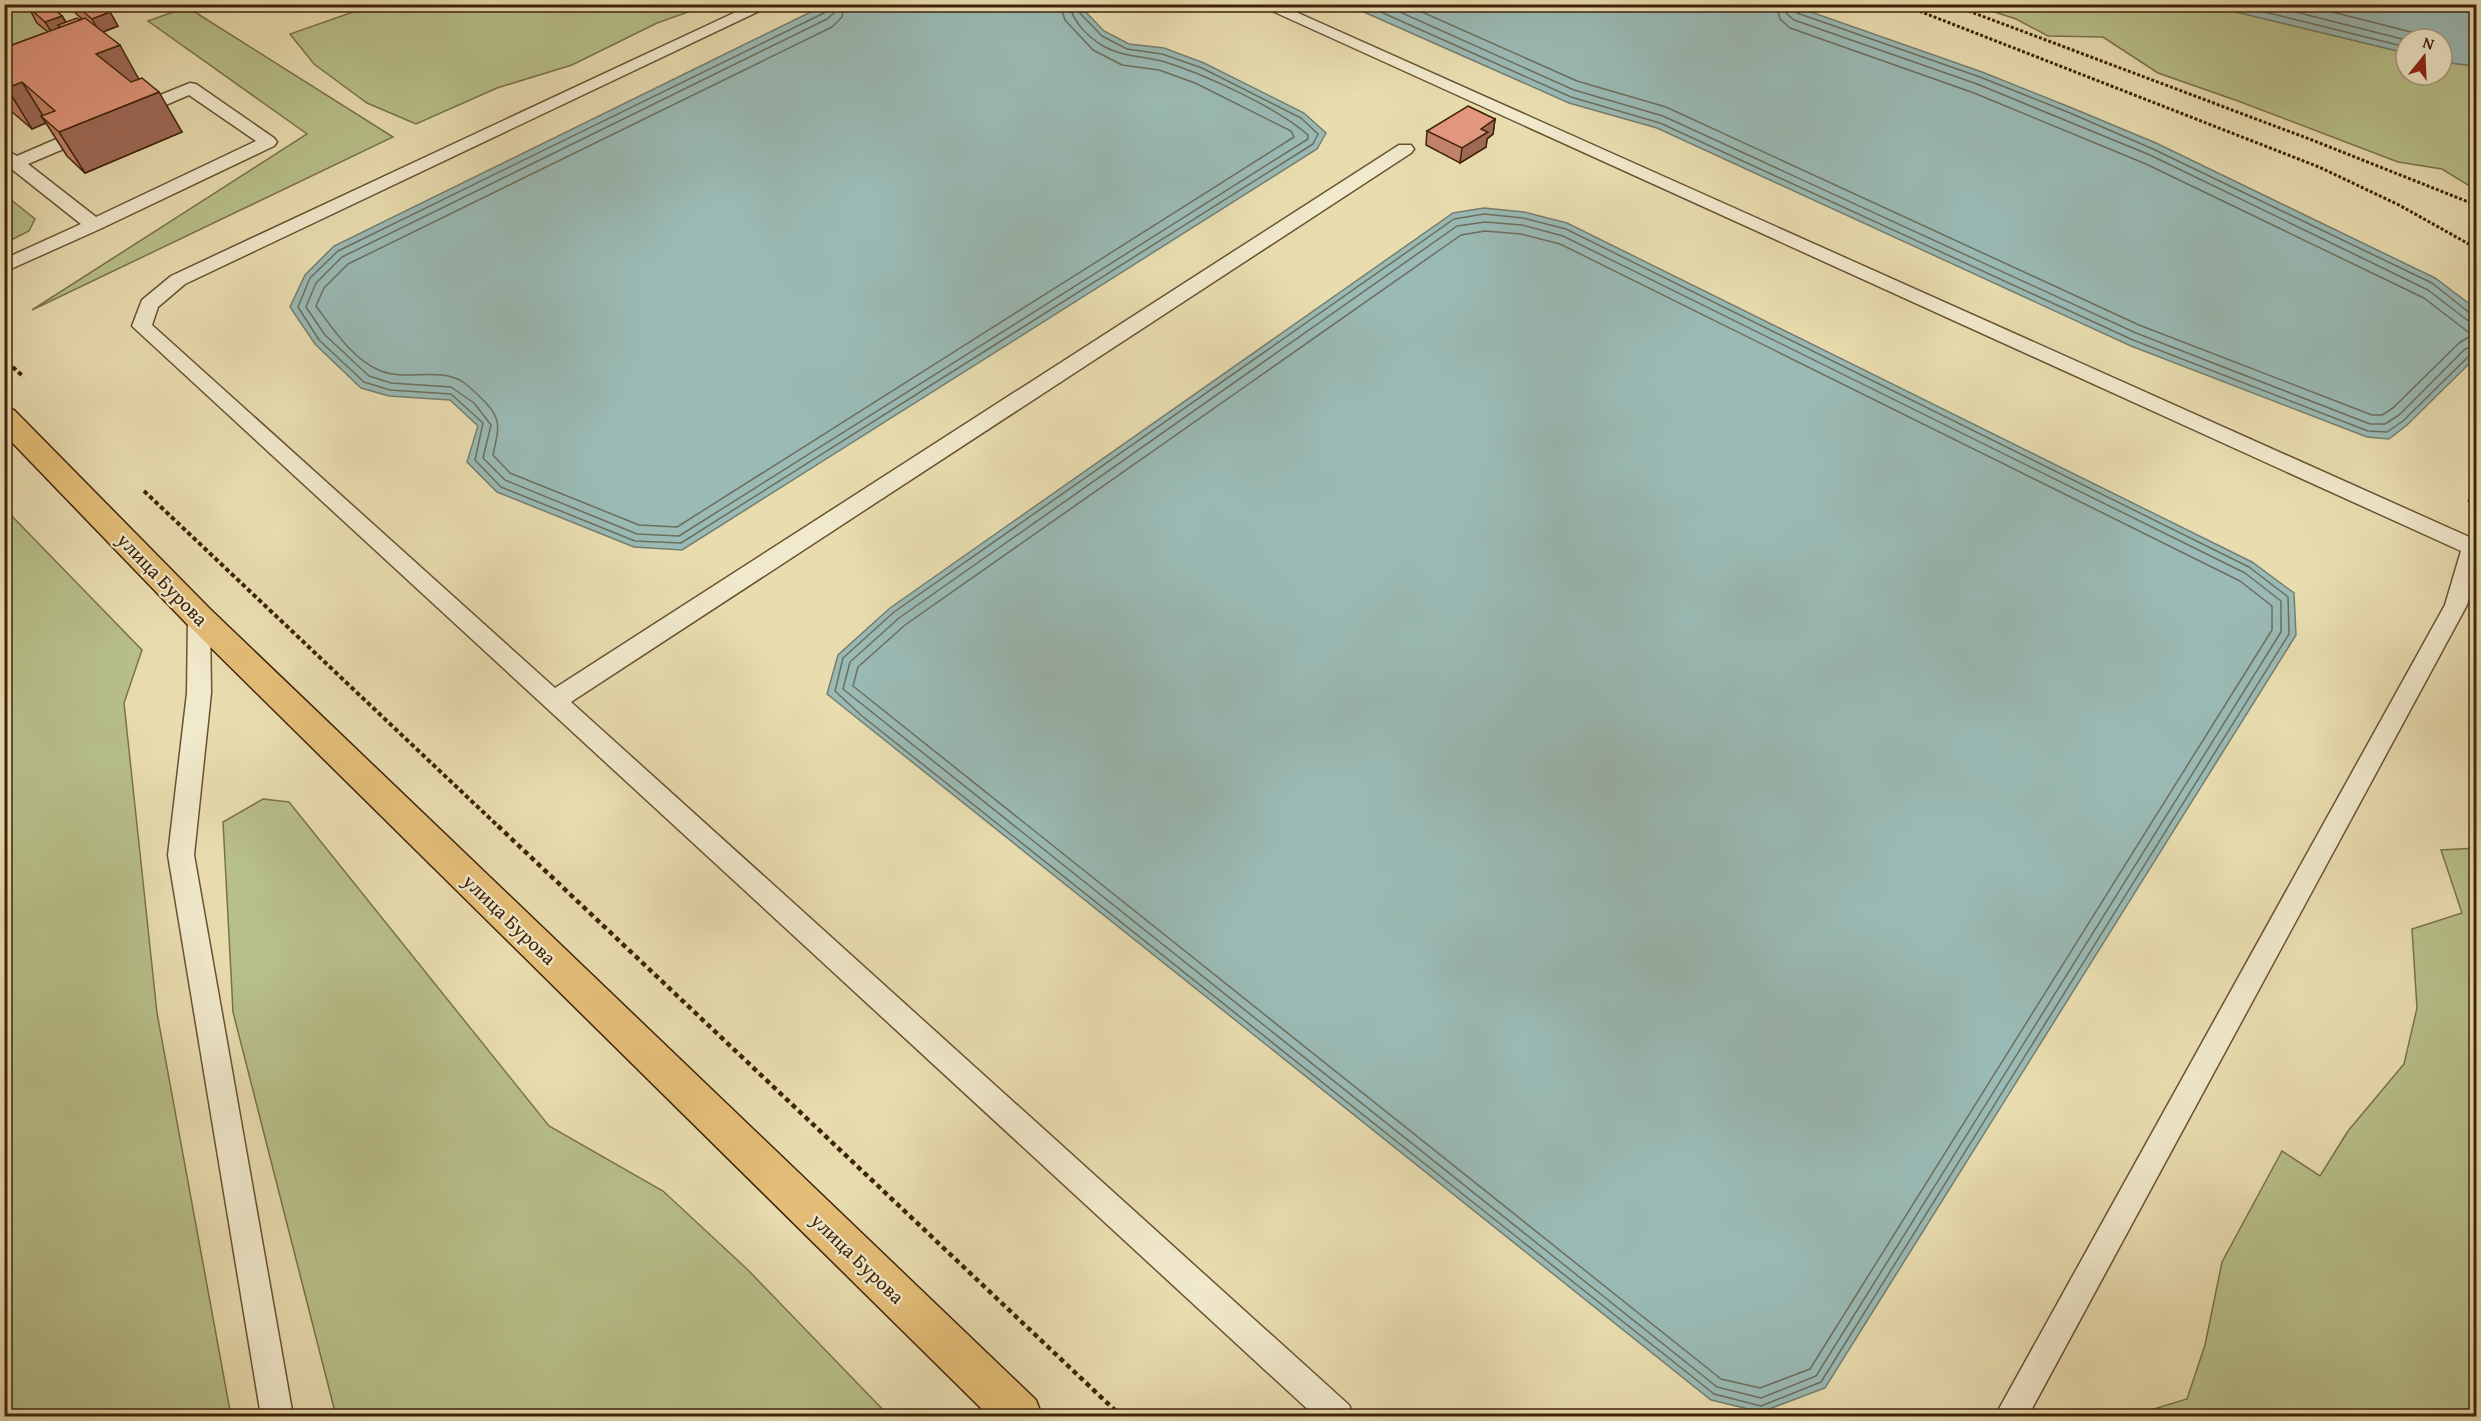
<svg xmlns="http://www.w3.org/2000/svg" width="2481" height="1421" font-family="'Gentium Book Plus',serif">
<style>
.green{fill:#b8c08a;stroke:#7b7249;stroke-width:1.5}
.water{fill:#9abab5;stroke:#757e70;stroke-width:1.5}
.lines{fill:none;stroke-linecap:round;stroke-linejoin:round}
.shore{stroke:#6c6e5e;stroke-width:1.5}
.service-casing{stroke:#695232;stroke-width:3}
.primary-casing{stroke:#3e2308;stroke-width:3}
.path-far2{stroke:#3e2308;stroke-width:3;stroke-dasharray:3 2;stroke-linecap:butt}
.path-far1{stroke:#3e2308;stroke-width:4;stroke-dasharray:4.5 3;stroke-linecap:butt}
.path{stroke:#3e2308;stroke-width:4.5;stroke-dasharray:5 4;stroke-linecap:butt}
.service{fill:#f1e9cc;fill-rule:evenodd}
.primary{fill:#e4be78;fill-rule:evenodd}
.wall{fill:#c4836c;stroke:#3e2308;stroke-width:1.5}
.shaded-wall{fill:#a06a58;stroke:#3e2308;stroke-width:1.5}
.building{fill:#e4987e;stroke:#3e2308;stroke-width:1.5}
.labels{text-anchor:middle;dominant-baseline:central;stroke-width:4.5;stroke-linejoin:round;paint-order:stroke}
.street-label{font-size:20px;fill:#3e2308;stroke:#f1e9cc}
</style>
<rect width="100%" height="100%" fill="#e9ddb0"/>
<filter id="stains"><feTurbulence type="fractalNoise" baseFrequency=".00333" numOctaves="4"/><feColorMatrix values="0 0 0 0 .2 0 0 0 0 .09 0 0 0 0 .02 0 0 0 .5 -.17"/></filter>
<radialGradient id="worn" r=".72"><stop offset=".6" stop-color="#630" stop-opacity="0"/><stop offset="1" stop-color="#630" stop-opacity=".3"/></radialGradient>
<path class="green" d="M442,4H708V5L657,23L572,65L497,88L416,124L367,103L314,64L290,34L353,12Z
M5,5H61L67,9L54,16V36L5,75Z
M1973,5H2207L2406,53V75H2442V62L2476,66V190L2442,169L2398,162L2238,101L2158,73L2103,37L2048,36L2016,19Z
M187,7L393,137L32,310L307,134L148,21Z
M5,195L35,219L29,231L5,243Z
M5,509L142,650L124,703L157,1013L231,1416H5Z
M263,799L289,802L549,1126L663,1191L748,1270L889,1416H336L233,1012L223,822Z
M2476,848V1416H2149L2150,1410L2187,1399L2205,1345L2222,1262L2282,1151L2320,1176L2348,1131L2404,1064L2417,1008L2412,929L2462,913L2441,850Z"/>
<path class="water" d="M827,4L1079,5L1104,31L1129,44L1164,48L1204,63L1304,113L1326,133L1317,149L682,550L634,547L497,492L467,462L478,426L450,400L389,396L361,388L315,344L290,307L305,275L334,246Z
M1348,5H1791L1982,72L2072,108L2156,143L2435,278L2471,305L2476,312V357L2407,425L2389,439L2367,437L2131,346L1657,128L1569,103Z
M2207,5H2476V66L2442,62V39H2406V53Z
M1484,208L1524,212L1567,223L2252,562L2294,593L2296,635L1825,1388L1761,1412L1711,1400L827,694L838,655L890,608L1453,213Z"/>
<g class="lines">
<path class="shore" d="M828,4L824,13L338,251L310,278L298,307L319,340L364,382L390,390L451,394L483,423L475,460L501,487L635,541L681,543L1313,144L1318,134L1301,118L1202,68L1162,54L1127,49L1102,36L1078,11L1077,4
M835,4L834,13L827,19L342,257L316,283L306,307L325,335L369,376L391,383L451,387L474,403L491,425L483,458L505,480L637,534L679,536L1308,139V135C1278,108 1204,74 1165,62C1144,56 1122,57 1103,46C1088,37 1073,22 1069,4
M844,4L842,17L832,27L348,264L324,288L316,306C333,329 353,360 381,371C407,381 439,367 463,382C469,386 475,392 480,397C503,418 499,427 493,455L510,473L639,525L677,527L1294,137L1291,131L1195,83L1159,70L1122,65L1093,50L1065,20L1060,4
M1363,4L1571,97L1660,123L2133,340L2368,431L2387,432L2403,421L2470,355L2476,353
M1382,4L1574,90L1663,116L2136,333L2370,424H2385L2399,415L2465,349L2476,346
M1404,4L1577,81L1666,107L2139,325L2372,415H2382L2393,408L2459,343L2472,335L2424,298L2146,164L1974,93L1790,28L1780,19L1776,4
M1785,4L1787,14L1794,20L1977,84L2150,155L2428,290L2467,320L2476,323
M1792,4L1797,13L1980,77L2070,113L2153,149L2432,283L2471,314L2476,315
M2232,4L2406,47
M2264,4L2406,40
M2301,4L2411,32L2423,39
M1484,214L1523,218L1566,229L2249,567L2288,597L2289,634L1821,1382L1761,1406L1714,1394L862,716L835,691L843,658L894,612L1454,219Z
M1485,222L1522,225L1563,236L2245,573L2281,601V632L1816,1376L1761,1398L1717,1387L843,689L850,662L899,618L1457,226Z
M1485,231L1521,234L1560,244L2240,581L2272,606V630L1810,1369L1760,1388L1721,1379L853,686L858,667L905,625L1461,235Z"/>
<defs>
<path id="service" d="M753,4H774L185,284L158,307L152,325L555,688L1399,145H1411L1414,149L1411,153L571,702L1349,1405L1354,1416H1315L132,326L142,300L171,276Z
M1257,4H1278L2476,540V573L2467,605L2028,1416H1995L2445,605L2461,551Z
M190,83L196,84L274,138L277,142L274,146L100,229L4,272V259L81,224L4,163V149L17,156L82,128H94L97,132L94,136L28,164L96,217L256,141L189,95L140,116H128L126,112L128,108Z
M199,609L207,611L210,617L211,693L194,855L293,1416H261L168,855L187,693L188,617L191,611Z"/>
<path id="primary" d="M4,408L14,410L210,609L1036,1400L1042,1416H989L188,625L4,434Z"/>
</defs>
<use href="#service" class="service-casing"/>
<use href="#primary" class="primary-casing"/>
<path class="path-far2" d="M1901,4L2319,167L2399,205L2476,248
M1950,4L2312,140L2476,205
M4,359L9,364"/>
<path class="path-far1" d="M7,362L24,377
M144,491L500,828
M2469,502L2476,491"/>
<path class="path" d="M498,826L1121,1416"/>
<use href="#service" class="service"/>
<use href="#primary" class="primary"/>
</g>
<path class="wall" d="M68,4H101L110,12L118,26L103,32L139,79L182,132L85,173L67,156L46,123L32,129L4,105V48L48,32L37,23L29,8L62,16L66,22L82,19L72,10Z
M1495,119L1493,134L1487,139L1486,147L1460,163L1426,145L1427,131Z"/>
<path class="shaded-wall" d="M110,12L118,26L100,33L92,19Z
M62,16L69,28L65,30L58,25L63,33L54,36L45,22Z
M120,45L142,85L119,94L96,54Z
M22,82L45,119L41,116L46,123L32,129L7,88Z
M159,92L182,132L85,173L59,132Z
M1495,119L1493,134L1487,139L1486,147L1460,163L1462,148L1481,129Z"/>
<path class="building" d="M39,4H49L62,16L45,22L29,8Z
M74,4H101L110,12L92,19Z
M77,18L80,20L61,27L58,25Z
M85,18L120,45L96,54L131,82L142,78L159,92L59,132L41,116L55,111L22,82L7,88L4,87V48Z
M1468,106L1495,119L1481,129L1488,132L1462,148L1427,131Z"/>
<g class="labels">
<g class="street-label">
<text transform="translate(163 579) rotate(46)">улица Бурова</text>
<text transform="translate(510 919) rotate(44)">улица Бурова</text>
<text transform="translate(858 1258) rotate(44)">улица Бурова</text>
</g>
</g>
<rect width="2481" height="1421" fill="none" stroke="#e9ddb0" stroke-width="24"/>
<rect x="6" y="6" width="2469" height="1409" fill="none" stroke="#3e2308" stroke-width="3"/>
<rect x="12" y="12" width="2457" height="1397" fill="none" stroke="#3e2308" stroke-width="1.5"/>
<g transform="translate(2424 57) rotate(18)"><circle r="28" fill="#f1e9cc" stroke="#a99a7e" stroke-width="1.5"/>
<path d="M0-4.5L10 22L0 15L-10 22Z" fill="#8f2418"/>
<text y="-9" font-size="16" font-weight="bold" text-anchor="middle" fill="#3e2308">N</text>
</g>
<rect width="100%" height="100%" filter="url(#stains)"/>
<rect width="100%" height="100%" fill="url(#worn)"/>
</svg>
